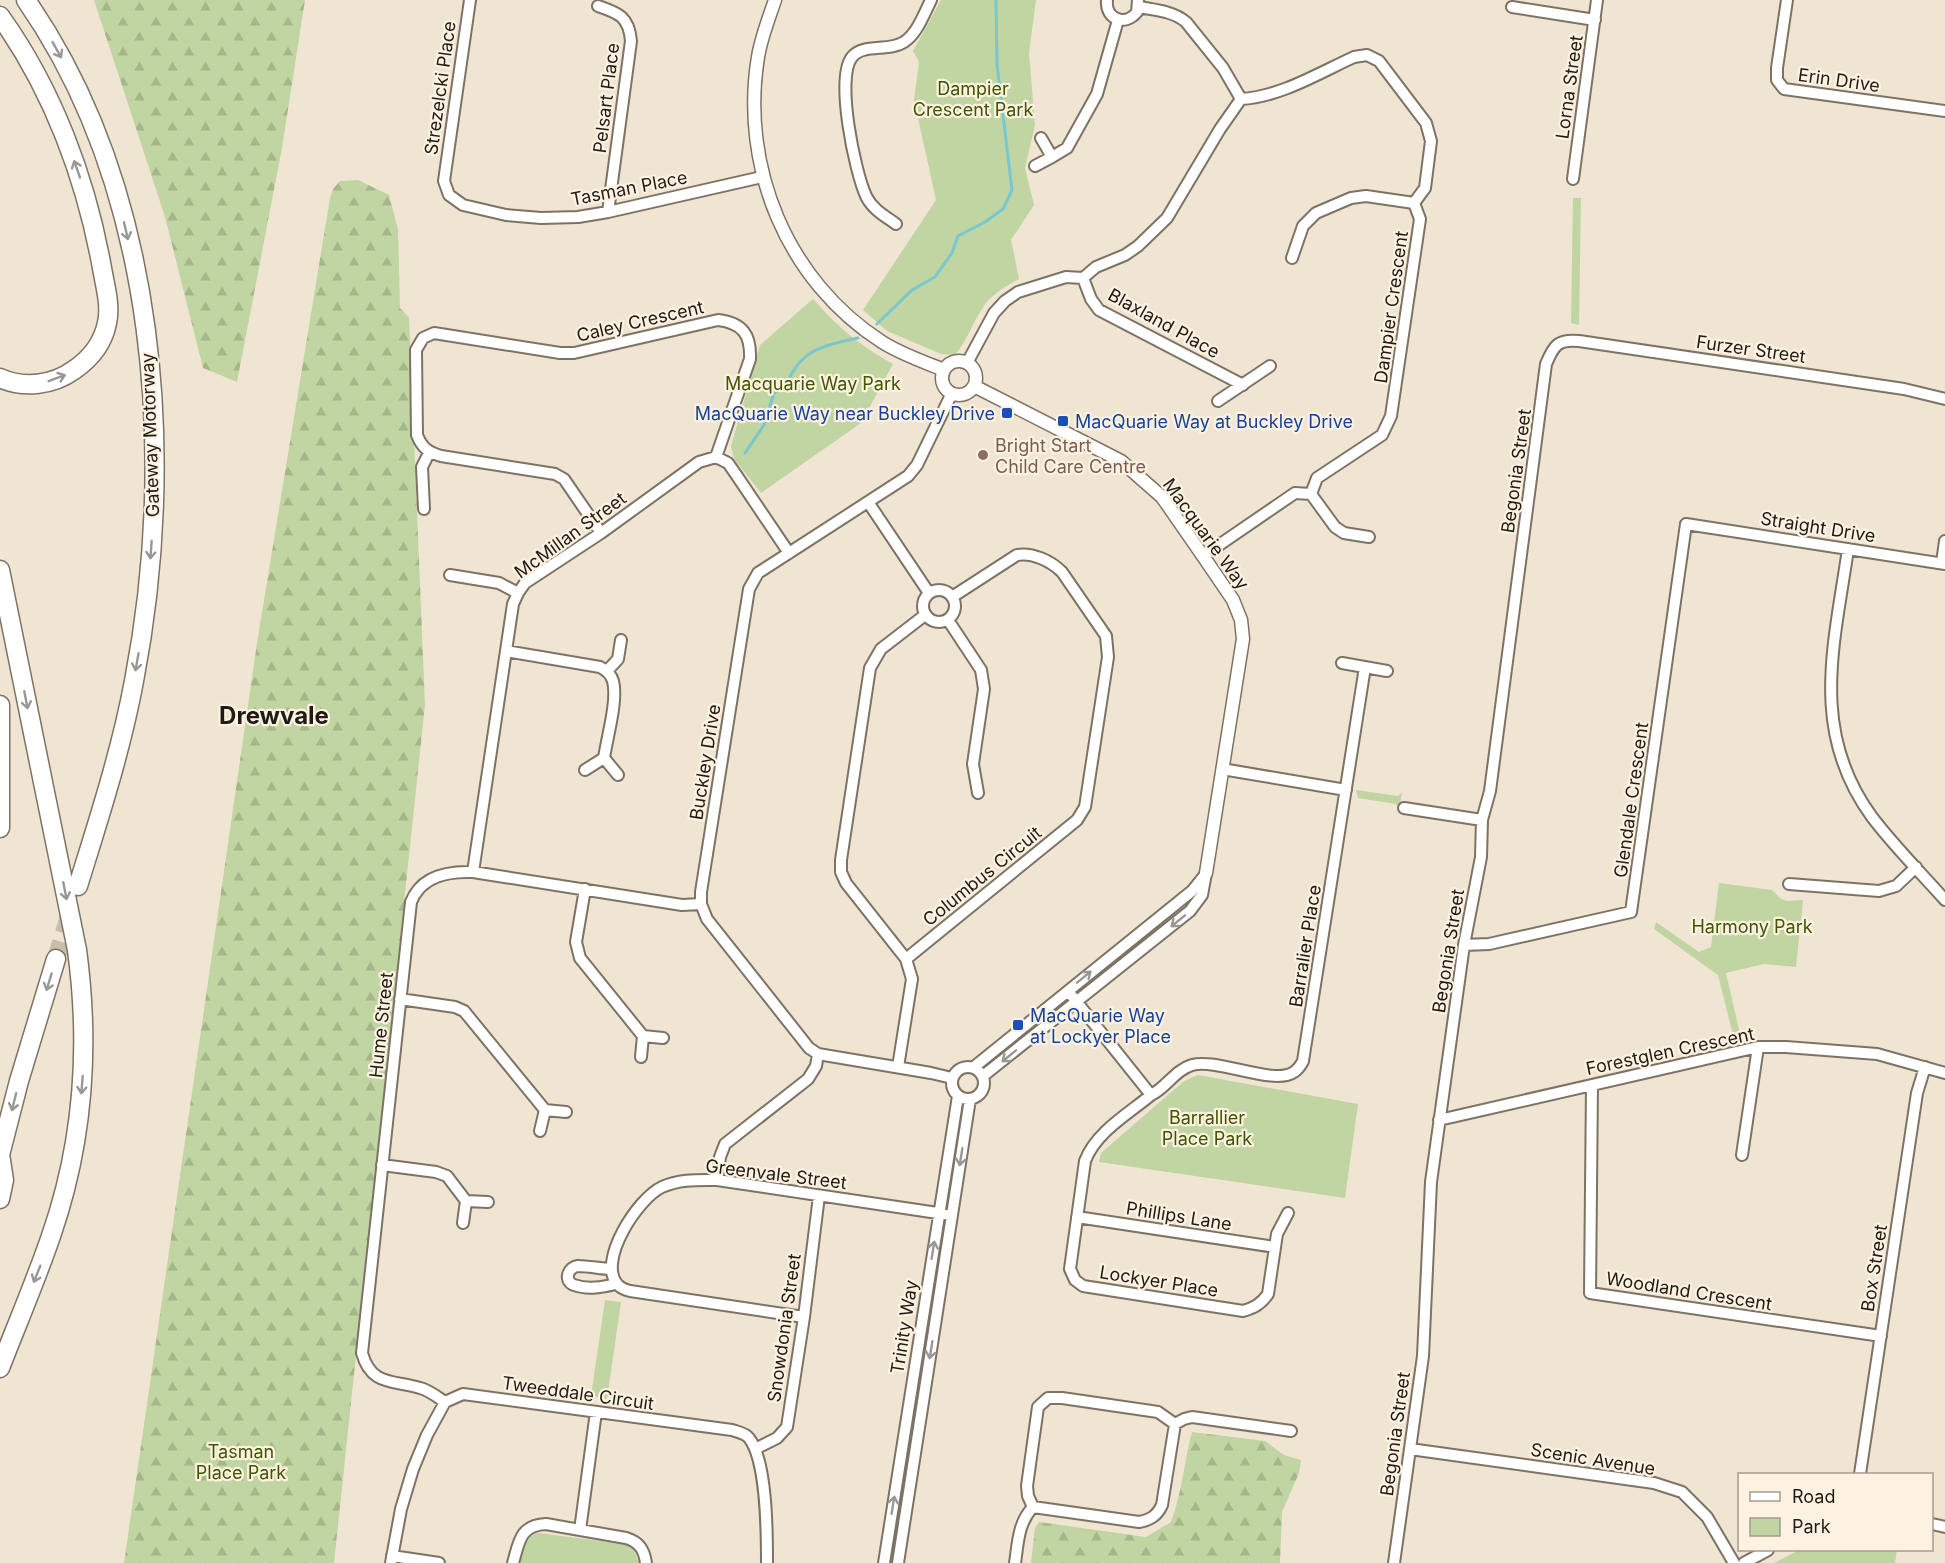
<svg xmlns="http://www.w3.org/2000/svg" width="1945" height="1563" font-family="Inter,sans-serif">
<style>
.green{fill:#c0d5a1}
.forest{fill:url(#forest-firs)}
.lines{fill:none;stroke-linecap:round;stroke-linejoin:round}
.stream{stroke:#7ac7d0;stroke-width:3}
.motorway-tunnel{stroke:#c6bdad;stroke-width:18;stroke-dasharray:18 9;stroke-linecap:butt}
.minor-casing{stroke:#7d7364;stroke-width:14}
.tertiary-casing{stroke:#7d7364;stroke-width:15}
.motorway-casing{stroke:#7d7364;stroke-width:21}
.minor{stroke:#fff;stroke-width:10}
.tertiary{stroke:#fff;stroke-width:12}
.motorway{stroke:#fff;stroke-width:18}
.oneway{stroke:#9a9896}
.transit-dot{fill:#1a4fb4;stroke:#fdf2e1;stroke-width:2}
.education-dot{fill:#8d6e63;stroke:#fdf2e1;stroke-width:2}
.labels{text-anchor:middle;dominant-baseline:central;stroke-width:4.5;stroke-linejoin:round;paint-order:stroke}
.street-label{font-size:18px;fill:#1f1b15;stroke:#fdf2e1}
.park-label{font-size:18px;fill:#3e5600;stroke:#fdf2e1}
.transit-label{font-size:18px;fill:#164399;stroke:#fdf2e1;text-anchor:start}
.education-label{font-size:18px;fill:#785e54;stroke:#fdf2e1;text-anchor:start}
.district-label{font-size:24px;font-weight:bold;fill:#1f1b15;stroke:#fdf2e1}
</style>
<defs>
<pattern id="forest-firs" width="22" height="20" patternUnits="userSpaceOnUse" patternTransform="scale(1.5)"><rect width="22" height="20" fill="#c0d5a1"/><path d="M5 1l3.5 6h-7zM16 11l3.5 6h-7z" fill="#a5b68a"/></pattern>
</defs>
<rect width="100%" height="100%" fill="#f0e5d3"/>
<path class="green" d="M941,0H1036L1029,53L1035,125L1025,168L1034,205L1011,240L1019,279C1006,286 990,295 982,309C972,324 967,341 955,355L941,354L887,331L863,310L936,200L914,100L919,62L913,51Z
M1573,198H1581L1579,325L1571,323Z
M813,299C840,329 858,344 893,364L861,423L761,493L734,459L731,446L760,345Z
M1356,790L1398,796L1402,792L1399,811L1396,804L1358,798Z
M1719,883L1772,890L1781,899L1787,901L1803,900L1796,967L1764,964L1726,973L1740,1034L1733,1035L1718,975L1654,929L1656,922L1699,952L1711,947Z
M1198,1075L1358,1104L1345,1198L1099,1162L1101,1153L1184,1081Z
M605,1300L621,1302L607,1399L591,1396Z
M538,1533L625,1544L634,1550L639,1563H518C521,1549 523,1538 538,1533Z
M1799,1550H1897L1895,1563H1774Z"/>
<path class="forest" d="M94,0H305L282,148L237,382L203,368L165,217Z
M358,180L389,195L398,230L400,308L409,317L425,705L334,1563H124L257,643L330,198L333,189L340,181Z
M1192,1432L1265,1441L1284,1455L1301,1460L1299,1473L1282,1512L1280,1563H1031L1035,1528L1039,1522L1146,1537L1171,1522C1182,1493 1184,1462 1192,1432Z"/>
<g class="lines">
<path class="stream" d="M877,324L912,290L935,277L952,253L958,236L985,222L1003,209L1012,190L997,65L996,0
M745,453L764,425L774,393L786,386C800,349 823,346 858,338"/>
<path class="motorway-tunnel" d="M56,959L71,910"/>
<defs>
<path id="minor" d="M470,0L444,181L449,195L463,205L506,215L541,218L578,217L608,212L762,177
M1107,0C1105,19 1125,27 1137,12L1138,0
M1787,0L1777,68V80L1784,89L1945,111
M598,6C619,13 629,17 631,41L608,212
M1139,7C1155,10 1173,11 1186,22L1223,68L1241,99
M1512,7L1595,20
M1052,157L1067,148L1097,94L1118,20
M1035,166L1052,157L1041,138
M1573,179L1597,0
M896,224C885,216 872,209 866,196C855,172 835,78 852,57C863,43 889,52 904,42C917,34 924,14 931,0
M1292,258L1303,226L1316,213L1351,198L1366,196L1414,203
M1083,278L1091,299L1099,310L1243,385
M967,363L994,313L1005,301L1018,292L1066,277L1083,278L1096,267L1125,255L1138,246L1167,218L1220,129L1241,99C1280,97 1319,73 1354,57L1367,55L1379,61L1426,123L1431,141L1425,188L1414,203L1420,219L1391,416L1382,435L1317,478L1311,494L1295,493L1203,556
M1218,401L1270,366
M1311,494L1335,527L1344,533L1369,537
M868,502L929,593
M424,509L422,467L429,453
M601,533L564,479L555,474L441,456C428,452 422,448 417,435L416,350L423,338L434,333L560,353H574L718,320C743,323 751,335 750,359L716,457
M1848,549C1834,646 1809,731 1872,817C1894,846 1921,873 1945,900
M1942,563L1945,541
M450,575L499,583L518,593
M923 606a16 16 0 1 1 32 0a16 16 0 1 1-32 0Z
M925,615L881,649L870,668L841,860V872L846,883L906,959L1077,820L1085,807L1108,657L1106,636L1062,572C1051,561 1032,552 1017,555L952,597
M948,620L981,670L984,689L973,764L978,793
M506,651L600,667C606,670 611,674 613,681C618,701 607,737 604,758
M1342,663L1387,671
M607,671L618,659L621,640
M1222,769L1346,790
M585,770L604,758L618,775
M1404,808L1482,820
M473,872L513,604L518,593L525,583L601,533L699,462L716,457L728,463L735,473L789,553
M1789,884L1879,891L1896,886L1916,867
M585,889L576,942L580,958L643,1036
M1464,945L1489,944L1631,912L1686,524L1945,564
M1068,991L1151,1095C1128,1114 1096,1132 1085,1161L1070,1269L1075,1280L1083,1286L1243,1311C1254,1308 1261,1304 1268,1294L1277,1234L1288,1213
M400,999L455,1007L464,1011L545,1110
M641,1057L643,1036L663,1038
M952 1083a16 16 0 1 1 32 0a16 16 0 1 1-32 0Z
M898,1067L912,979L906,959
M974,1067L1192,891L1204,876
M983,1076L1190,911L1202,895L1206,873
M952,1078L931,1073L818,1054L809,1048L707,919L701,904V892L749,589L758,573L908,476L917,465L952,393
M1592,1085L1590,1293L1881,1336
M1151,1095C1166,1088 1175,1070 1192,1065C1218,1058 1274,1086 1294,1072C1297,1070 1301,1065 1303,1061L1365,667
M1439,1120L1758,1047H1786L1877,1054L1945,1073
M540,1131L545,1110L566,1112
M1742,1155L1758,1047
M382,1165L436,1172L447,1176L466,1201
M717,1180L720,1157L725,1144L808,1079L816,1066L818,1054
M1077,1217L1275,1247
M463,1223L466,1201L488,1202
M611,1269C601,1269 589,1266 578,1266C568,1267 563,1281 574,1285C588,1290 603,1287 616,1284
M804,1317L630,1291C626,1290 621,1288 618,1285C596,1262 638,1198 662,1187C680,1179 698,1180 717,1180L951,1215
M445,1402C437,1397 429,1390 420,1388C393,1380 371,1386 362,1353L411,902C421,876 447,871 473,872L682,905L701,904
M755,1449L777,1438L787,1427L804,1317L819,1196
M1410,1449L1654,1483L1682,1492L1707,1517L1734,1563
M1860,1474L1917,1093L1925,1067
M1033,1507L1139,1522C1150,1520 1157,1516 1162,1505L1175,1424L1184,1419L1192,1417L1291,1431
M1033,1507L1028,1496L1027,1486L1038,1407L1048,1398H1062L1158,1412L1175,1424
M1932,1524L1945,1527
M580,1530L596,1412
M392,1556L439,1563
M391,1563L401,1509L413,1469L427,1435L445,1402L463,1394L732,1430C738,1432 745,1433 749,1438C767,1461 767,1533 767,1563
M513,1563C519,1542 520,1525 546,1524L626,1538C639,1542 644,1549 646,1563
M884,1563L958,1096
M898,1563L970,1099
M1015,1563C1018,1543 1018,1523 1033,1507
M1394,1563L1423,1356L1431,1182L1464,945L1481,857L1482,820L1490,791L1546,364C1554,345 1558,339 1579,341L1904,389L1945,399
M1744,1563L1768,1550"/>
<path id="tertiary" d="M775,0C769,18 761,38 758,57C740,167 787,281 882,342C901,354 924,362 944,370
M942 378a17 17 0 1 1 34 0a17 17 0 1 1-34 0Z
M974,386L1121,461L1162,497L1203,556L1233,600L1241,620L1243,639L1206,873"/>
<path id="motorway" d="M26,0C158,190 177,459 134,681C121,751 99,818 78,886
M0,16C53,90 86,179 102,268C105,286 111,305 107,323C103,343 90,359 74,370C53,385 24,389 0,378
M0,570L77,950C90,1046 83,1144 51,1236C36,1280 17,1324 0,1368
M0,705V828
M0,1155L19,1081L56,959
M0,1199L4,1180L0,1154"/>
</defs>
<use href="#minor" class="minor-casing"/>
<use href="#tertiary" class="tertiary-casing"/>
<use href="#motorway" class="motorway-casing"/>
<use href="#minor" class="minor"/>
<use href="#tertiary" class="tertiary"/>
<use href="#motorway" class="motorway"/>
</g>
<defs><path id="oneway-shaft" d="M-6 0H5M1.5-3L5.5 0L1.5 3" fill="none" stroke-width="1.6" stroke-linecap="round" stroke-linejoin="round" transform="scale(1.5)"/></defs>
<g class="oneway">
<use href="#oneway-shaft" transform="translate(57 50) rotate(61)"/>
<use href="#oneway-shaft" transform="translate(77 169) rotate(-109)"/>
<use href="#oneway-shaft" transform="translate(126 231) rotate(77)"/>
<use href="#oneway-shaft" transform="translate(57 378) rotate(-21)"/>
<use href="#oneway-shaft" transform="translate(151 550) rotate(94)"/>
<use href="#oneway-shaft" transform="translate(137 662) rotate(100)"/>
<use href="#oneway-shaft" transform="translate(26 700) rotate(79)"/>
<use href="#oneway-shaft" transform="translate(65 891) rotate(79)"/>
<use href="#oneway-shaft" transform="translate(1178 921) rotate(141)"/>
<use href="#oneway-shaft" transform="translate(1084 977) rotate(-39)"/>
<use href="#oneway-shaft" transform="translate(49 982) rotate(107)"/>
<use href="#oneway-shaft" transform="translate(1009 1056) rotate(141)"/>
<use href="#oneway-shaft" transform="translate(82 1085) rotate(94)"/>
<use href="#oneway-shaft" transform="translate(14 1102) rotate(104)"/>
<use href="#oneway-shaft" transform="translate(961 1157) rotate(99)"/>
<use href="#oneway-shaft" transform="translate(933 1250) rotate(-81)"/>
<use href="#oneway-shaft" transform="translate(37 1274) rotate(112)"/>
<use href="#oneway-shaft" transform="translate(931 1350) rotate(99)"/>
<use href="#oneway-shaft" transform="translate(893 1505) rotate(-81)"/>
</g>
<g class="transit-dot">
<rect x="1001" y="407" width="12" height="12" rx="3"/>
<rect x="1057" y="415" width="12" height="12" rx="3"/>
<rect x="1012" y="1019" width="12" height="12" rx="3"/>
</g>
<circle class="education-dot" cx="983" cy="455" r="6"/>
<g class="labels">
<g class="street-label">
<text transform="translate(1839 80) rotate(8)">Erin Drive</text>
<text transform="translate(1569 87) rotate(-82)">Lorna Street</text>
<text transform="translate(440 88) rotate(-82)">Strezelcki Place</text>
<text transform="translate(606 98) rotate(-83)">Pelsart Place</text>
<text transform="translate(629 188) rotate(-11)">Tasman Place</text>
<text transform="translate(1391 307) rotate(-82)">Dampier Crescent</text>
<text transform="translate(640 321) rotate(-13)">Caley Crescent</text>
<text transform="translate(1164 323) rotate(29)">Blaxland Place</text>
<text transform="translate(1751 349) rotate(8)">Furzer Street</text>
<text transform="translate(150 435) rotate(-92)">Gateway Motorway</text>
<text transform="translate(1516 471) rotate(-82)">Begonia Street</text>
<text transform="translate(1818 527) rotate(9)">Straight Drive</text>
<text transform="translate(1206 534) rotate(54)">Macquarie Way</text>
<text transform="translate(570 535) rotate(-36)">McMillan Street</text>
<text transform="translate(705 762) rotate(-81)">Buckley Drive</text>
<text transform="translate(1631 800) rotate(-82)">Glendale Crescent</text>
<text transform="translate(982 876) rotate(-39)">Columbus Circuit</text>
<text transform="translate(1305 946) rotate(-81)">Barralier Place</text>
<text transform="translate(1448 951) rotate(-81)">Begonia Street</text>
<text transform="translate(381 1025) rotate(-84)">Hume Street</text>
<text transform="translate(1670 1051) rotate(-12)">Forestglen Crescent</text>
<text transform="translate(776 1174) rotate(7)">Greenvale Street</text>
<text transform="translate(1179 1216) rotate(9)">Phillips Lane</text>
<text transform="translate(1874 1268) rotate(-81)">Box Street</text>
<text transform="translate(1159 1281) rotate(9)">Lockyer Place</text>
<text transform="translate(1689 1291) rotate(9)">Woodland Crescent</text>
<text transform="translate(904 1327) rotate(-81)">Trinity Way</text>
<text transform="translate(784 1328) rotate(-82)">Snowdonia Street</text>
<text transform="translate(578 1393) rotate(8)">Tweeddale Circuit</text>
<text transform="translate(1395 1434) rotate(-82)">Begonia Street</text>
<text transform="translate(1593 1459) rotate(9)">Scenic Avenue</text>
</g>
<g class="park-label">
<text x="973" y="88">Dampier<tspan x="973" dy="21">Crescent Park</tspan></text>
<text x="813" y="383">Macquarie Way Park</text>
<text x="1752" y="926">Harmony Park</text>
<text x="1207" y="1117">Barrallier<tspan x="1207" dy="21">Place Park</tspan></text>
<text x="241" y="1451">Tasman<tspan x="241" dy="21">Place Park</tspan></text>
</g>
<g class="transit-label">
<text x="995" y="413" text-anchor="end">MacQuarie Way near Buckley Drive</text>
<text x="1075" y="421">MacQuarie Way at Buckley Drive</text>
<text x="1030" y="1015">MacQuarie Way<tspan x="1030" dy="21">at Lockyer Place</tspan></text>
</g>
<g class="education-label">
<text x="995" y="445">Bright Start<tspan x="995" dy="21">Child Care Centre</tspan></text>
</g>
<g class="district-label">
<text x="274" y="715">Drewvale</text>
</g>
</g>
<rect x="1738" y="1473" width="195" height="78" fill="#fdf2e1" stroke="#a49c8f" stroke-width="1.5"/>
<rect x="1750" y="1492" width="30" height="9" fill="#ffffff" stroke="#a49c8f" stroke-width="1.5"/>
<text x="1792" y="1503" font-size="18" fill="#1f1b15">Road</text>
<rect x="1750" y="1518" width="30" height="18" fill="#c0d5a1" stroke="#a49c8f" stroke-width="1.5"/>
<text x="1792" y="1533" font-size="18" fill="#1f1b15">Park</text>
</svg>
